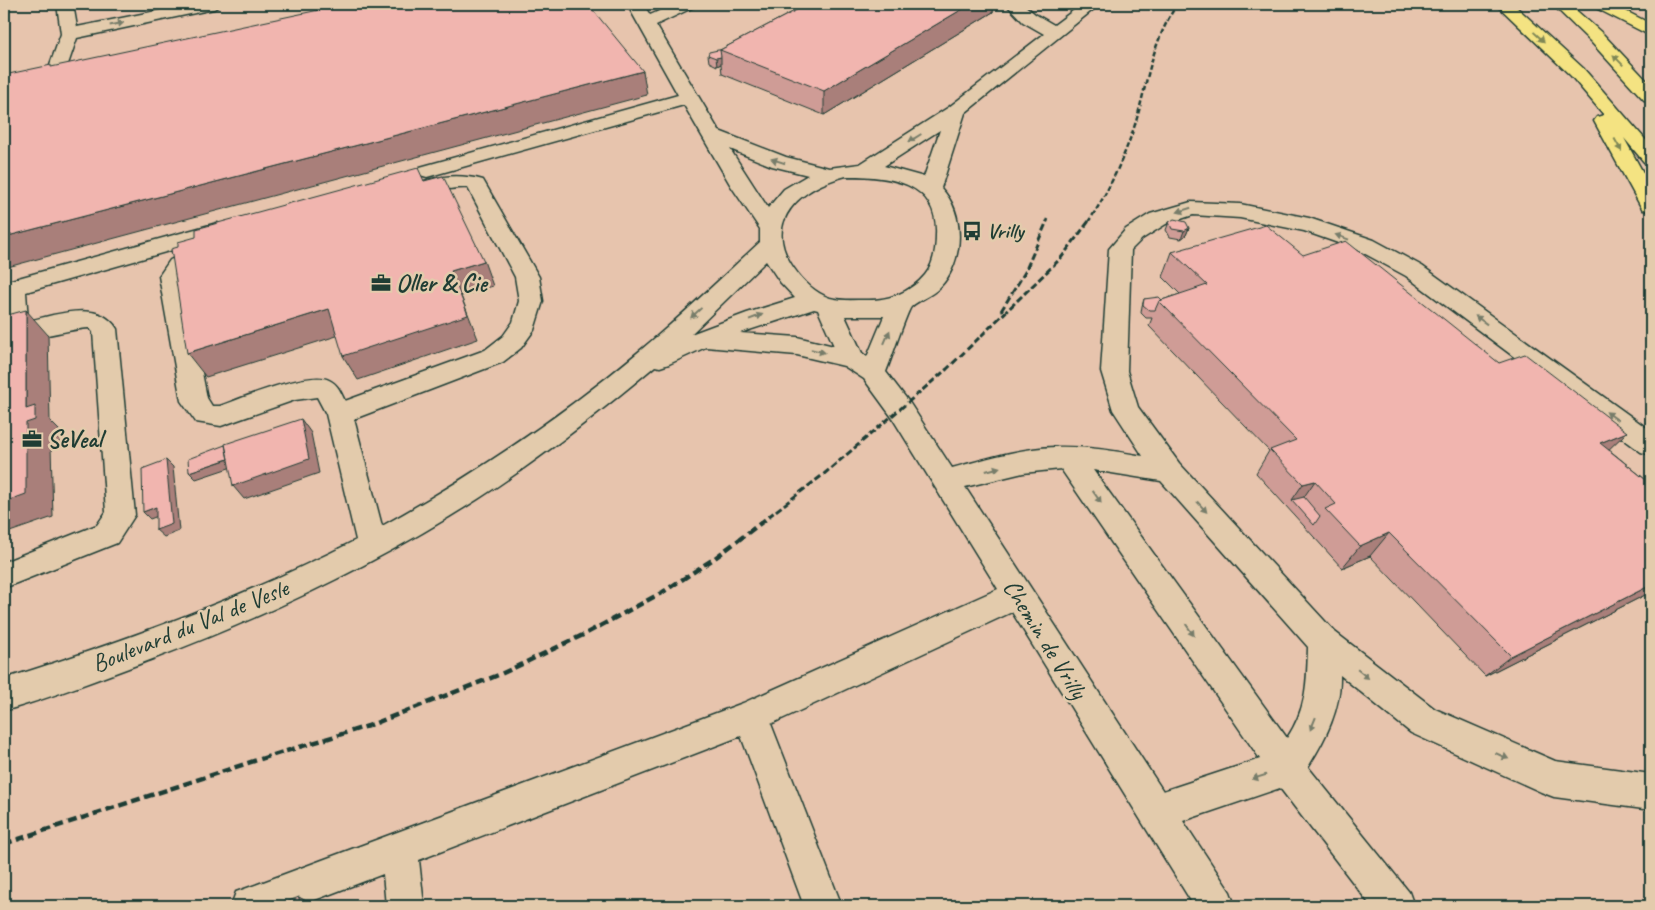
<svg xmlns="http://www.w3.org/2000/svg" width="1655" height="910" font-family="Caveat,sans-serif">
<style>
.built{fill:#e7c4ad}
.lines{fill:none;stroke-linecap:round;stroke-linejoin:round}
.minor-casing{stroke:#1f3d34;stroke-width:3}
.highway-casing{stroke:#1f3d34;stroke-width:3}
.minor{fill:#e3cbac;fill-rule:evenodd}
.highway{fill:#f4e382;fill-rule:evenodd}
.rail-far2{stroke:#1f3d34;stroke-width:2.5;stroke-dasharray:5 2.5;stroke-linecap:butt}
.rail-far1{stroke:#1f3d34;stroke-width:3;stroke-dasharray:7 3;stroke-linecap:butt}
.rail{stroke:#1f3d34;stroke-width:4.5;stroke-dasharray:9 4.5;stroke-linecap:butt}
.wall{fill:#cf9c96;stroke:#1f3d34}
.shaded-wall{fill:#a97f7a;stroke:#1f3d34}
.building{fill:#f1b5af;stroke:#1f3d34}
.oneway{fill:#777d6a}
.oneway2{fill:#7f8857}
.labels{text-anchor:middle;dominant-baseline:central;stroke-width:5;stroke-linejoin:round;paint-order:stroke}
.far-poi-label{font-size:21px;font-weight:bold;fill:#1f3d34;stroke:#e3cbac;text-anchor:start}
.poi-label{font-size:25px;font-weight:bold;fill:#1f3d34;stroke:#e3cbac;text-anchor:start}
.street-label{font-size:25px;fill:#1f3d34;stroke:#e3cbac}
</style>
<rect width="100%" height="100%" fill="#e3cbac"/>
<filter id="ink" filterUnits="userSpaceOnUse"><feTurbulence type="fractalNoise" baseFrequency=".02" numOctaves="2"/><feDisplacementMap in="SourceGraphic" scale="10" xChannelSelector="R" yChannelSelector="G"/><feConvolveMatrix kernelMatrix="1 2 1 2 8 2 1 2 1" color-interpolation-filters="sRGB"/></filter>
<g filter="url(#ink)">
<path class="built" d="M4,4H1651V906H4Z"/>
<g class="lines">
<defs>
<path id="minor" d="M57,4H73L77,27L191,4H222L214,9L77,38L66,70L63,74H51L48,70L61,34Z
M627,4H643L650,15L675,4H696L694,7L656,25L719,131L786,157L829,168L860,164L949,107L1044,34L1023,22L1006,4H1023L1035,14L1054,25L1082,4H1100L965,113L941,188C966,214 964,262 940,287C932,296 918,300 911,307C906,314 891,360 886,372L909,402L952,468C986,459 1020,448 1055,447C1085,446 1114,451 1143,456L1113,410L1101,371L1109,249L1126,229L1150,214L1191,202L1240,204L1309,218L1374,240L1422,266L1651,431V455L1641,452L1406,276L1358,250L1304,231L1240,218L1193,215L1166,224L1142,239L1131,250L1127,371L1138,407L1179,463L1335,632L1435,709L1555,761L1651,774V810L1554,797L1541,792L1411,733L1340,675C1341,709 1326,738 1308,767L1409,892L1414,906H1371L1280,788L1183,821L1230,892L1235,906H1194L1012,612L771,724L842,906H804L741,736L419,860L424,906H386L383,874L299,906H231L236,892L250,887L743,703L998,589L891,416L864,379L844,366L797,355L706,347L669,364L660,367L655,366C599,413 540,459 478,499C375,565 264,617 150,660C102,678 53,697 4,711V679C125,641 243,598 356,540L326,414L317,397L295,400L221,426L196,422L181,401L159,276L170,260L203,244L211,246L214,251C207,263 190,264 183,276L207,398L212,406H220C242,398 310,370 329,380C338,384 341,393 345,401L485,350L503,336L513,322L519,301L515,277L468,188C445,186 419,200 403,195L399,191L403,187C431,178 454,172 483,180L539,277L543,301L534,330L521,348L503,362L354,419L382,526C474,475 561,417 642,349C683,315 721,278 760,242V229L731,186L684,105L427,177L420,175L417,171L420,167L678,95ZM940,130L924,177L884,166ZM730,149L772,166L808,175L784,189L768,208ZM846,176C888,176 939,181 936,235C936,248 934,264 925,275C910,293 887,301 865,300C853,300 841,301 830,298C815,293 802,280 793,267C761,220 802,187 846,176ZM766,261L780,282L795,298L747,313L691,334ZM814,309L818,310L834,346L797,337L740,333ZM845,316H884L867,357L862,353ZM1061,469L1260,759L1163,791L965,487L1023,473ZM1093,470L1161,481L1308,647C1307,682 1307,708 1287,738Z
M217,223L225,225L228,230L225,235L26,292L28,321C56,315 99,299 117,329L135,515L117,543L4,588V562L97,525L106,512L93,332L89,328C67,329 25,343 8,338L5,332L4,282Z"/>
<path id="highway" d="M1496,4H1513L1583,68L1651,146V164L1644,162L1624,138L1651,187V211L1643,210L1640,205L1594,121L1597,117L1604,115L1571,76Z
M1552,4H1569L1603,34L1651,85V102L1644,100L1591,42Z
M1592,4H1612L1651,24V36L1594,7Z"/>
</defs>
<use href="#minor" class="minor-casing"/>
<use href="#highway" class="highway-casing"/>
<use href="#minor" class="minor"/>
<use href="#highway" class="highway"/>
<path class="rail-far2" d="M1047,222L1048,219
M1088,222C1107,196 1128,149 1137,118C1149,74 1152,44 1177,4"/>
<path class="rail-far1" d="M1001,311L1025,272L1047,221
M768,517L824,474L947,369L1061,258L1089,221"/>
<path class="rail" d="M4,844L254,761L368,726L501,674L585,634L663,592L715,558L770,516"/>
</g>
<path class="wall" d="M808,4H994L993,12L824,115L722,74L721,64L717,66L709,62L708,55L720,50Z
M1169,222L1189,228L1186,235L1181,239L1170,237L1166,230Z
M1172,252L1303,255L1499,363L1627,432L1608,449L1651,484V592L1485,676L1370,556L1342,568L1256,473L1269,451L1149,326L1152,318H1146L1141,313L1142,306L1144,299L1162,300L1180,294L1163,277Z"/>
<path class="shaded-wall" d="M971,4H994L993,12L824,115V91Z
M721,57V64L717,66L716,58Z
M643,71L647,95L4,268V237Z
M1189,228L1186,235L1181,239L1184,231Z
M484,261L493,286L461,296L478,339L358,380L343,356L451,271Z
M329,309L343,334L206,377L187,353Z
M26,310L48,335L50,421L59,430L60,444L51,447L53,517L4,534V502L26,409Z
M301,419L311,433L319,473L244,499L233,486Z
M1627,432L1602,456L1600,443Z
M232,458L238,465L196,479L189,472Z
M166,460L173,467L179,531L164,537L156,530Z
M1315,481L1299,504L1292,500L1303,484Z
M156,507L163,514L150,519L143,512Z
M1389,533L1370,556L1342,568L1360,546Z
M1651,585V592L1485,676L1511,656Z
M299,897L315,906H299Z"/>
<path class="building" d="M347,4H588L643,71L4,237V75L51,65V67Z
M808,4H971L824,91L720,50Z
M718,50H720L721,57L716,58L708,55L709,52Z
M418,168L424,181L443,176L484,261L451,271L468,315L343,356L329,309L187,353L171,249L178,247V242L196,237V229Z
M1174,219L1186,222L1189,228L1184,231L1172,229L1169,222Z
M1266,225L1303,255L1346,241L1499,363L1525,354L1627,432L1600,443L1651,484V585L1511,656L1389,533L1360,546L1325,509L1336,504L1315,481L1303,484L1270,450L1296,440L1159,301L1207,285L1172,252Z
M1159,297L1162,300L1159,301L1155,310H1149L1143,305L1144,299Z
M26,310V409L35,406V420L26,423V494L4,502V316Z
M301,419L309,459L233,486L225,444Z
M225,445L228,459L189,472L188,459Z
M166,460L172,524L156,530V507L143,512L142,469Z
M1304,497L1320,516L1314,525L1292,500Z
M299,897V906H276Z"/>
<defs><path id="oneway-solid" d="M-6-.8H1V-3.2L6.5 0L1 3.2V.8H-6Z" transform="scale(1.25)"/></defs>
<g class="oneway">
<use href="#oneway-solid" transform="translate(117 24) rotate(-12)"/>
<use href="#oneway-solid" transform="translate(915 138) rotate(148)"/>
<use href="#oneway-solid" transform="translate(778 161) rotate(-162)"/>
<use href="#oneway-solid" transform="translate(1184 210) rotate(163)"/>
<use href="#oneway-solid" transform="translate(1342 237) rotate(-160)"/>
<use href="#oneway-solid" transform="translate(696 313) rotate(137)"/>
<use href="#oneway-solid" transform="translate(756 317) rotate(-21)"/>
<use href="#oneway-solid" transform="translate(1481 320) rotate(-144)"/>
<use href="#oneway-solid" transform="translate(887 337) rotate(-67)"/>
<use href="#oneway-solid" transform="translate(818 351) rotate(13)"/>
<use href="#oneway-solid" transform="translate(1612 416) rotate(-144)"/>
<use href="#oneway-solid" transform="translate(993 469) rotate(-15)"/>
<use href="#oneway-solid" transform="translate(1097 497) rotate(55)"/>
<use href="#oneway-solid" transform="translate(1202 507) rotate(48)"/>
<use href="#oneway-solid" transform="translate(1190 630) rotate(55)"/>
<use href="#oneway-solid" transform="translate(1363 674) rotate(39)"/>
<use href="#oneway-solid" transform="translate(1313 724) rotate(112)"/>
<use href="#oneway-solid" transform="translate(1502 756) rotate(24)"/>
<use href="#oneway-solid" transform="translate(1259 777) rotate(162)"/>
</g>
<g class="oneway2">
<use href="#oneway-solid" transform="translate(1539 37) rotate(43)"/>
<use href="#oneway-solid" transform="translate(1618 60) rotate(-134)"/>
<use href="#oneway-solid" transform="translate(1618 145) rotate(61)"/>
</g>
</g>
<defs>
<symbol id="bus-bare" viewBox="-9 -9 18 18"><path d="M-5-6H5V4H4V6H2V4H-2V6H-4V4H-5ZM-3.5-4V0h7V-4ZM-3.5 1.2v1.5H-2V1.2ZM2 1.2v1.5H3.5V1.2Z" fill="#1f3d34" stroke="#e3cbac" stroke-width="2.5" paint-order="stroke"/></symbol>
<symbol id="office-bare" viewBox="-9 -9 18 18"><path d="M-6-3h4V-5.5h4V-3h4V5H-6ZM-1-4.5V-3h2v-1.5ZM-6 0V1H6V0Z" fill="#1f3d34" stroke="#e3cbac" stroke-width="2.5" paint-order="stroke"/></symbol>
</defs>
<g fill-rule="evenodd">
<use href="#bus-bare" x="958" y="217" width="28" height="28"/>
<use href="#office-bare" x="367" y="269" width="28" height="28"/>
<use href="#office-bare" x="18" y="425" width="28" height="28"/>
</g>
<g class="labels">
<g class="far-poi-label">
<text x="987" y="231">Vrilly</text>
</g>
<g class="poi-label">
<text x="396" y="283">Oller &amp; Cie</text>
<text x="47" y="439">SeVeal</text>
</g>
<g class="street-label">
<text transform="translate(190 626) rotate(-22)">Boulevard du Val de Vesle</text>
<text transform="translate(1045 639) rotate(58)">Chemin de Vrilly</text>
</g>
</g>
<rect width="1655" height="910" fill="none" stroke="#e3cbac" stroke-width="20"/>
<rect x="10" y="10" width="1635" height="890" fill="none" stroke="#1f3d34" stroke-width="2" filter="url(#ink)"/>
</svg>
